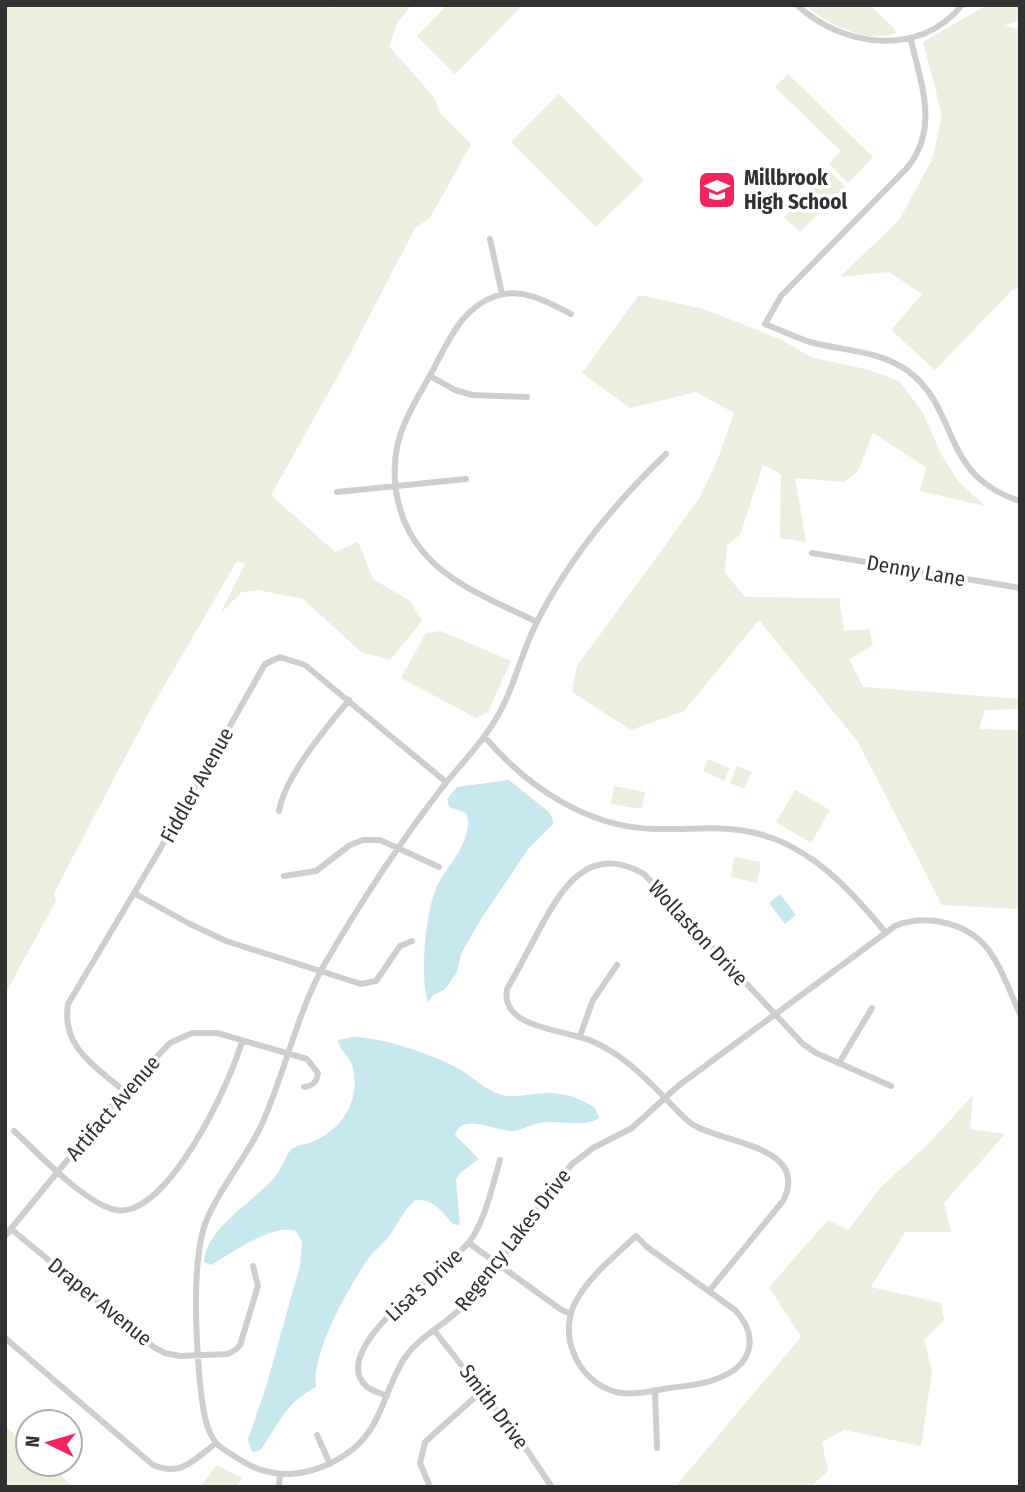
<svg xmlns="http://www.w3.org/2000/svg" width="1025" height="1492" font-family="'Fira Sans Condensed',sans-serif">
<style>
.green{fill:#eaefde}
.water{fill:#c8e8f0}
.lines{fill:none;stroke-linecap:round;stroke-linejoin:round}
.street{stroke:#cecece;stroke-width:6}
.labels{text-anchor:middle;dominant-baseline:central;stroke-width:7;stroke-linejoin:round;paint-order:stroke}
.poi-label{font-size:21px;font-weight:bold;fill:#313131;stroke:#fff;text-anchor:start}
.street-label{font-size:21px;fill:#313131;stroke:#fff}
</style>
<rect width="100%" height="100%" fill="#fff"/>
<path class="green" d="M5,5H329L332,8L337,5H412L398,21L389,46L433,96L441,114L471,144L430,218L415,228L345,363L271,495L335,552L358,542L373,579L410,601L422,621L390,660L361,652L303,599L258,590L242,592L220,614L245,564L237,561L149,712L54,893L56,901L5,994Z
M447,5H523L455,74L417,36Z
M806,5H870L895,29L896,33C868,45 827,24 806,5Z
M987,5H1020V20L1004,26L1020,29V288L1013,289L935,370L891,330L922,294L889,272L840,277L899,220L932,160L942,115L923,42Z
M788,74L873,157L848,183L829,164L841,151L775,87Z
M559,94L644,180L596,227L511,142Z
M829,171L845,186L800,232L784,217Z
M639,295L704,309L782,340L813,358L866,369L899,381L922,411L941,454L958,481L985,506L920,491L926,467L873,433L858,471L844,482L795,478L806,542L780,538L781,474L763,465L740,535L727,545L725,573L745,597L839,598L844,631L869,629L873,645L849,659L863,687L1020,699V709L985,710L979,729L1020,730V909L942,905L858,742L759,620L684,711L631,730L572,692L577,666L699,499L717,461L734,413L696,392L630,408L582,373Z
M441,631L511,661L488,712L476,718L401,678L426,633Z
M708,759L730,768L724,781L703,771Z
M737,766L752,772L744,789L730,783Z
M614,786L645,792L642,809L611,804Z
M795,790L830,810L811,843L776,822Z
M734,857L761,862L757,883L731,877Z
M973,1095L970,1129L1005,1134L944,1203L951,1232H905L871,1287L941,1303L944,1320L924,1340L932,1371L921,1446L844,1430L822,1442L828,1471L810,1487H675L801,1337L769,1287L828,1220L848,1230L882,1186L928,1144Z
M5,1426L28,1446V1464H48L74,1487H5Z
M217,1465L242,1478L237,1487H200Z"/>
<path class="water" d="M509,780L549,812L553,820V824L529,848L481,919L461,954L457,972L448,985L444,990L433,995L428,1003C420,977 425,917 435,891C443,869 476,840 466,813L449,807L447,799L457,787Z
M780,894L796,915L785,924L769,903Z
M353,1037C385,1038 433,1054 461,1070C474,1078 486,1091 502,1095C513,1098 523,1095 534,1094C557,1091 576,1095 595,1108L599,1118C583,1129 557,1119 540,1123C531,1124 523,1130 514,1131C496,1132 462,1111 455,1135L479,1159L460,1173L456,1179L460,1225L453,1224C442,1212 434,1199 416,1200C404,1208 399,1223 390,1235C384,1243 375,1250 368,1259C349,1287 311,1353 316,1387C286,1403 281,1420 262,1448L259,1451L252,1452L248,1439L266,1387L300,1265L302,1242L296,1231C274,1222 231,1254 211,1265L204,1262C205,1229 254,1201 274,1178C281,1169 285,1158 291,1149C299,1144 308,1145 316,1140C344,1127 360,1099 353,1068C351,1057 339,1051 338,1040Z"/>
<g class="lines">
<path class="street" d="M797,5C842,47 920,58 962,5
M911,40C921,84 940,130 906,169L781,296L765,324C780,330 795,337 810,342C844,351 878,350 908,371C961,411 939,475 1020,501
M490,239L502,294
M430,376L455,390L472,395L527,397
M666,454C617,501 572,555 540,616C521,650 515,689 494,722C479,747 456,769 438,793C396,848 359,905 324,965C296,1015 285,1074 261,1126C246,1158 221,1186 207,1219C191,1256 196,1341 200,1383C202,1401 204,1431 218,1445C224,1450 232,1455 239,1459C248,1465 258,1470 269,1472C297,1479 331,1467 353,1449C383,1425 385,1386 406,1356C422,1334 449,1323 467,1302C505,1259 534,1207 572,1164L593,1148L632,1128L678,1086L895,926C928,913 972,923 992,955C1004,973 1011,995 1020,1014
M337,492L466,479
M812,553L1020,588
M537,622C499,603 452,586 424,553C392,516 386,461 407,418C415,400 426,384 435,366C450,338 463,307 496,296C523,287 548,302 571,314
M484,736C527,787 588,828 656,829C698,830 730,823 772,838C820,856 854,894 885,932
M279,811C285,776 326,728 349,700
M284,876L316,871L350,845L363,840H380L439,867
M134,893L188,923L226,941L361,984L376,981L400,946L412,941
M580,1036L593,1000L617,965
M839,1063L872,1008
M124,1091C95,1066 61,1047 68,1004L159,851L265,664L280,657L305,665L446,782
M14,1131C38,1153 85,1204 116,1210C167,1219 231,1082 242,1041
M11,1229L155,1348L165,1353L180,1356L228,1354L235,1350L240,1345L258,1286L253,1266
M5,1236L124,1091L170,1043L192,1033H217L307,1059L318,1073C317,1082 313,1086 304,1087
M636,1236L647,1247L735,1310C761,1338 751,1367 716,1379C702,1385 684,1386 669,1388C652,1391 633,1396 616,1392C597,1387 581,1372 574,1354C567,1338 567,1319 575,1303C588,1277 615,1256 636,1236Z
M469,1243L560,1309L571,1314
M709,1291L783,1201C811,1145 722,1144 692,1124C682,1117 674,1107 665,1098C644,1076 621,1054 594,1042C567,1029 500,1030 507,989C518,970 528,951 538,932C561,889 588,842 644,874L803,1044L816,1053L891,1086
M434,1330L522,1443L552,1487
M5,1338L153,1465C181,1477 194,1460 216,1443
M655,1390L657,1448
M387,1396C380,1393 373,1391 367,1387C323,1349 453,1265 470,1241C486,1218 492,1187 500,1160
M317,1435L330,1464
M279,1487L280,1474
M430,1487L420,1463L425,1442L483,1390"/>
</g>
<defs>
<symbol id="school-square" viewBox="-11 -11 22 22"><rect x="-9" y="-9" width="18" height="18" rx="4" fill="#f6245c" stroke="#fff"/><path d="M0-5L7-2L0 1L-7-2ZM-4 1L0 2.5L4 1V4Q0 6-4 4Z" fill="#fff"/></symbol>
</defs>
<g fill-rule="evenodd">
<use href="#school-square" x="695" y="168" width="44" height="44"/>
</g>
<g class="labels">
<g class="poi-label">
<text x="744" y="178">Millbrook<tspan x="744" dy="24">High School</tspan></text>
</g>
<g class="street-label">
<text transform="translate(916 571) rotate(10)">Denny Lane</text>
<text transform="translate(197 785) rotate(-61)">Fiddler Avenue</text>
<text transform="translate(698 933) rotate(47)">Wollaston Drive</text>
<text transform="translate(113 1108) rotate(-49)">Artifact Avenue</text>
<text transform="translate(513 1240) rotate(-52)">Regency Lakes Drive</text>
<text transform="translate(424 1285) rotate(-43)">Lisa's Drive</text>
<text transform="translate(100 1302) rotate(39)">Draper Avenue</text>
<text transform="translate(494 1407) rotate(53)">Smith Drive</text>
</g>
</g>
<rect width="1025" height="1492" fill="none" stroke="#313131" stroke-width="14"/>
<g transform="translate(49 1443) rotate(275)"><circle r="33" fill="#ffffff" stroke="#adadad" stroke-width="2"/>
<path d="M0-5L12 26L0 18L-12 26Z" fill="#f6245c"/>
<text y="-10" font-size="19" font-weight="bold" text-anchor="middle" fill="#313131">N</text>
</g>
</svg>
